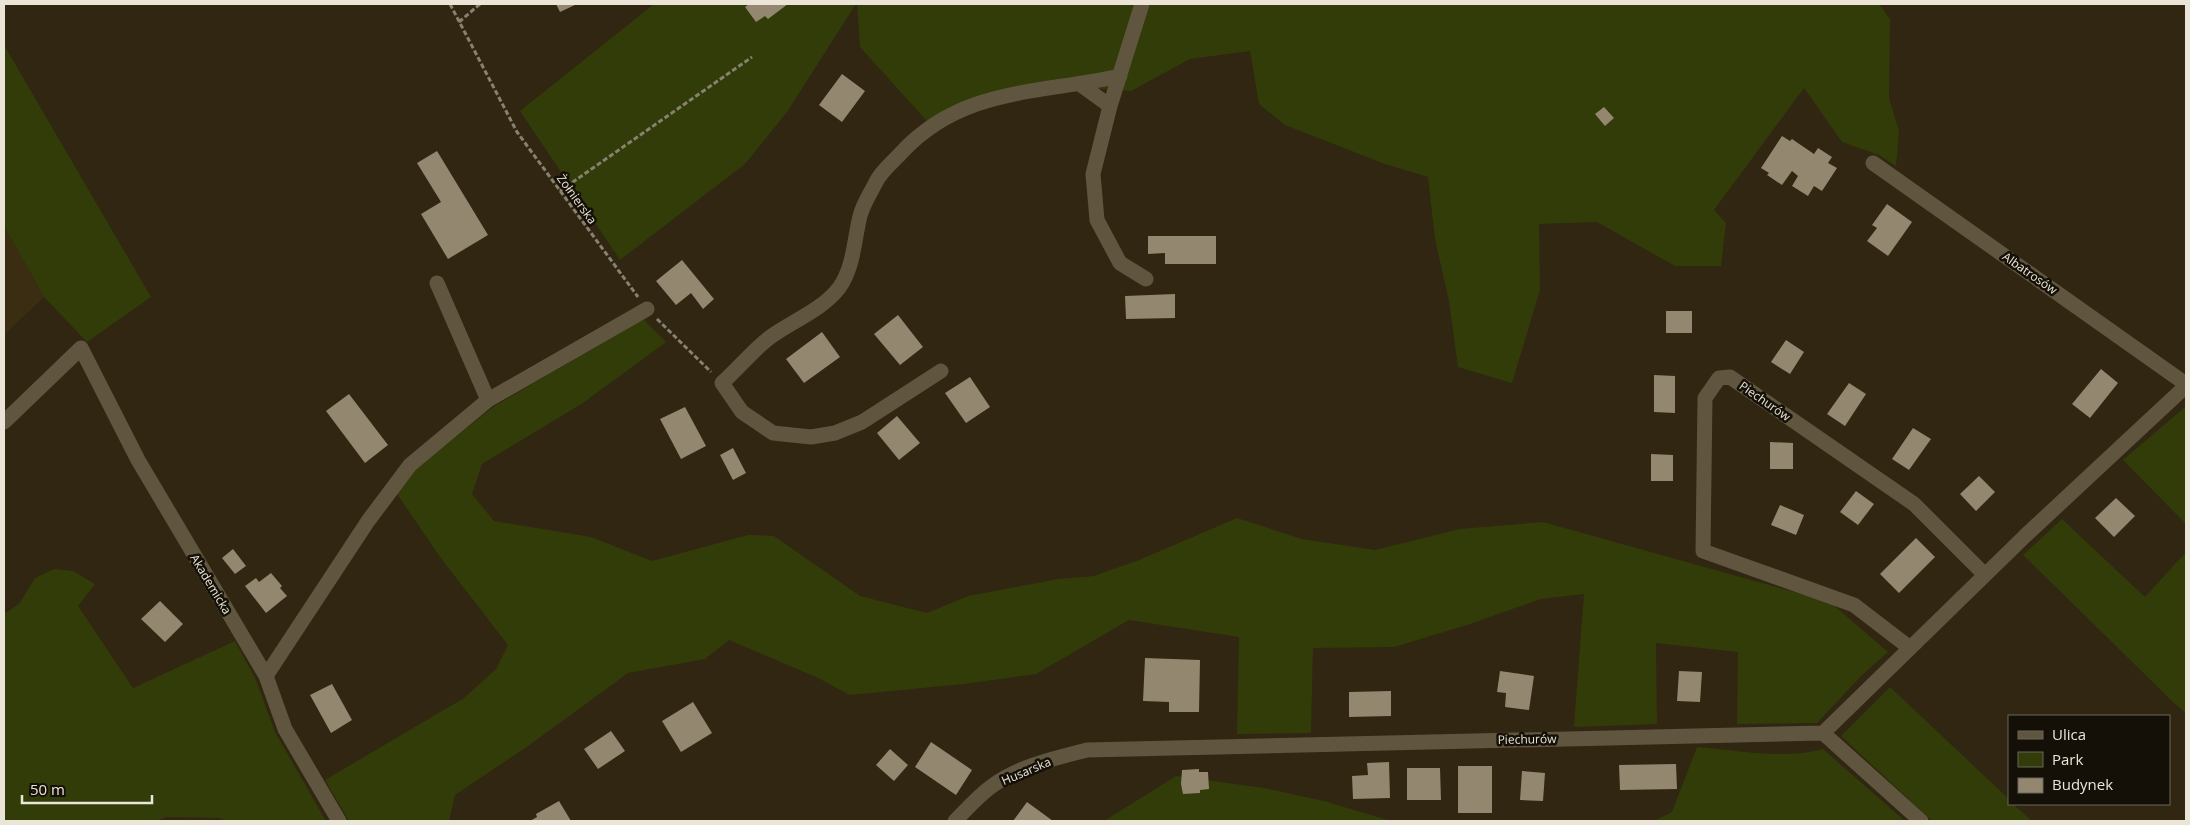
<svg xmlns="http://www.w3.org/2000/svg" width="2190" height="825" font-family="'Open Sans',sans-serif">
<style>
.built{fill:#3a2d11}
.green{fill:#313c09}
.building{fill:#938770}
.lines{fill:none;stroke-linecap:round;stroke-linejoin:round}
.path{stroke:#898170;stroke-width:3;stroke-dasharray:5 2.5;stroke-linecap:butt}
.minor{stroke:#60563f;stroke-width:15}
.labels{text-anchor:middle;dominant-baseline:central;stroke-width:5;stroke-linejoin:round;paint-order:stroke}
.street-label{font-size:12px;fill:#ebe5d8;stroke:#141007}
</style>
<rect width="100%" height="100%" fill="#302611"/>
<path class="built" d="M4,226L44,297L4,335Z"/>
<path class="green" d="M654,4H856L787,112L745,164L620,260L520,111Z
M857,4H1879L1890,19L1889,98L1899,131L1896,166L1879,155L1842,142L1804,88L1714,210L1726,223L1721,266H1675L1597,222L1539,224L1540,290L1512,383L1458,367L1449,301L1435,239L1428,177L1385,164L1285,125L1259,104L1250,51L1190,59L1131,91L1030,84L935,130L860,47Z
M4,45L151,297L87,342L44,297L4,226Z
M643,319L666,342L583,403L482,464L472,494L494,521L591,537L652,561L748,535L774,536L860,596L927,613L968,596L1058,579L1094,576L1139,560L1237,518L1302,539L1375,550L1460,529L1543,522L1830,602L1888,652L1861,676L1817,723L1737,724L1738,652L1656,643L1657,724L1574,727L1584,594L1541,599L1467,625L1394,647L1313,648L1311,733L1237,734L1239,637L1129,620L1036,674L964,684L850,695L816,677L729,640L705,659L628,673L531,744L455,795L449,821H349L325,780L464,698L496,669L508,645L440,557L397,494L416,469L493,407Z
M2186,406V524L2123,460Z
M2062,519L2145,597L2186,552V713L2174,703L2023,555Z
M54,569L73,571L95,584L78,606L133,688L235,641L256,680L275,732L326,821H226L219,818L166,817L157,821H4V614L19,604L35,578Z
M1890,687L2009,799V804H2013L2032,821H1932L1841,736Z
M1697,747C1737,750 1784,760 1823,749L1905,821H1654L1672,812Z
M1176,776L1264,788L1324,801L1391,821H1104Z"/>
<path class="building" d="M556,4H577L560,12Z
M749,4H788L768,19L765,16L756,22L745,7Z
M842,74L865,91L842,122L819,105Z
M1604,107L1614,118L1605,126L1595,114Z
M1782,136L1790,141L1792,139L1814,154L1818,148L1832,157L1828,163L1837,168L1822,191L1814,186L1808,196L1792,186L1798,176L1792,171L1782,185L1767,175L1769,173L1761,168Z
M437,151L488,235L448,259L421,214L441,202L417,163Z
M1887,204L1912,222L1888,256L1867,241L1877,228L1872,225Z
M1148,236H1216V264H1165V253L1148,254Z
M682,260L714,299L703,309L691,293L676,305L656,281Z
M1175,294V318L1126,319L1125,296Z
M1666,311H1692V333H1666Z
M898,315L923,347L900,365L874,334Z
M822,332L840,357L804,383L786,359Z
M1786,340L1804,352L1790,374L1771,362Z
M2101,369L2118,383L2090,418L2072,404Z
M1654,375L1675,376V413L1654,412Z
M970,377L990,407L966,423L945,393Z
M1849,383L1866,394L1845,426L1827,414Z
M349,394L388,445L365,463L326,411Z
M685,407L706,446L681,459L660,419Z
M897,416L920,443L899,460L877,433Z
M1913,428L1931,439L1909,470L1892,459Z
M1770,442L1793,443V469H1770Z
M733,448L746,473L733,480L720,455Z
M1651,454L1673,455V481H1651Z
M1979,476L1995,492L1976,511L1960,494Z
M1856,491L1874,504L1858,525L1840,512Z
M2116,498L2135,516L2114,537L2095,518Z
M1780,505L1804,515L1796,535L1771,525Z
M1916,538L1935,557L1899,593L1880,574Z
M233,549L246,566L235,574L222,558Z
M271,573L282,586L280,588L287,596L266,613L245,586L256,578L259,582Z
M160,601L183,624L165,642L141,619Z
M1145,658L1200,660L1199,712H1169V702L1143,701Z
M1500,671L1534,676L1529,710L1505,707L1506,693L1497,692Z
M1679,671L1702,672L1700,702L1677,701Z
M332,684L352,720L331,733L310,695Z
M1391,691V716L1349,717V692Z
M693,702L712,733L681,752L662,721Z
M611,731L625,751L598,769L584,749Z
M931,742L972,770L956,795L915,767Z
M890,749L908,765L894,781L876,765Z
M1389,762L1390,798L1353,799L1352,776L1368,775L1367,763Z
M1676,764L1677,789L1620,790L1619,765Z
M1458,766H1492V813H1458Z
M1407,768H1440L1441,800H1407Z
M1199,769V772H1208L1209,789L1200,790V793L1183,794L1181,784L1182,770Z
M1522,771L1545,773L1543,801L1520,800Z
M559,801L571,821H530L537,817L536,814Z
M1027,802L1053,821H1013Z"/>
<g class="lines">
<path class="path" d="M450,4L517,132L638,297
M459,22L480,4
M560,191L752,57
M657,319L711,372"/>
<path class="minor" d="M1142,4L1110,106L1093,174L1097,220L1120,263L1146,279
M1081,85L1110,106
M1873,163L2186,384
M941,371L862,422L835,433L811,437L773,433L742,412L722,383C738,369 752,351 769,338C792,321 821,311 839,288C854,267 854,240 860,216C863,204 871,192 876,182C881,171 893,162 901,153C962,87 1039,94 1120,76
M488,400L647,309
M4,422L81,348L138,460L266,676L285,729L339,821
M1910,648L1854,605L1703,551L1705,398L1719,378L1730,377L1914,504L1985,575
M266,676L368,521L410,465L488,400L437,283
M1823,733L1921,821
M955,821C967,809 978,796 992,786C1019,766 1056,758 1087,750L1823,733L2025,536L2186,386"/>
</g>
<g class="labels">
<g class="street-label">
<text transform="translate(577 199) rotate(54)">Żołnierska</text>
<text transform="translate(2030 273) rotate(35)">Albatrosów</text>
<text transform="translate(1765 401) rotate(35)">Piechurów</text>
<text transform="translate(211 584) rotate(59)">Akademicka</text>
<text transform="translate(1527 739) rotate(-1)">Piechurów</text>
<text transform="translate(1026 771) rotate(-23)">Husarska</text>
</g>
</g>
<rect width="2190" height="825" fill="none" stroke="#ebe5d8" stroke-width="10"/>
<rect x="2008" y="715" width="162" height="90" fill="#141007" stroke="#6a655b"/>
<rect x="2018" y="731" width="25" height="8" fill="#60563f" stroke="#6a655b"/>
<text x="2052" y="740" font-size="15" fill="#ebe5d8">Ulica</text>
<rect x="2018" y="752" width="25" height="15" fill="#313c09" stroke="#6a655b"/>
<text x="2052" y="765" font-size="15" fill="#ebe5d8">Park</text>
<rect x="2018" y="778" width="25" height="15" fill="#938770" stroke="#6a655b"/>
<text x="2052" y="790" font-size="15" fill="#ebe5d8">Budynek</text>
<path d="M22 795v8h130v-8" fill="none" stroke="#ebe5d8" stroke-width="2.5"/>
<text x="30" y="795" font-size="15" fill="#ebe5d8" stroke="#141007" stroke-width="4" paint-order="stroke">50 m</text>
</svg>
